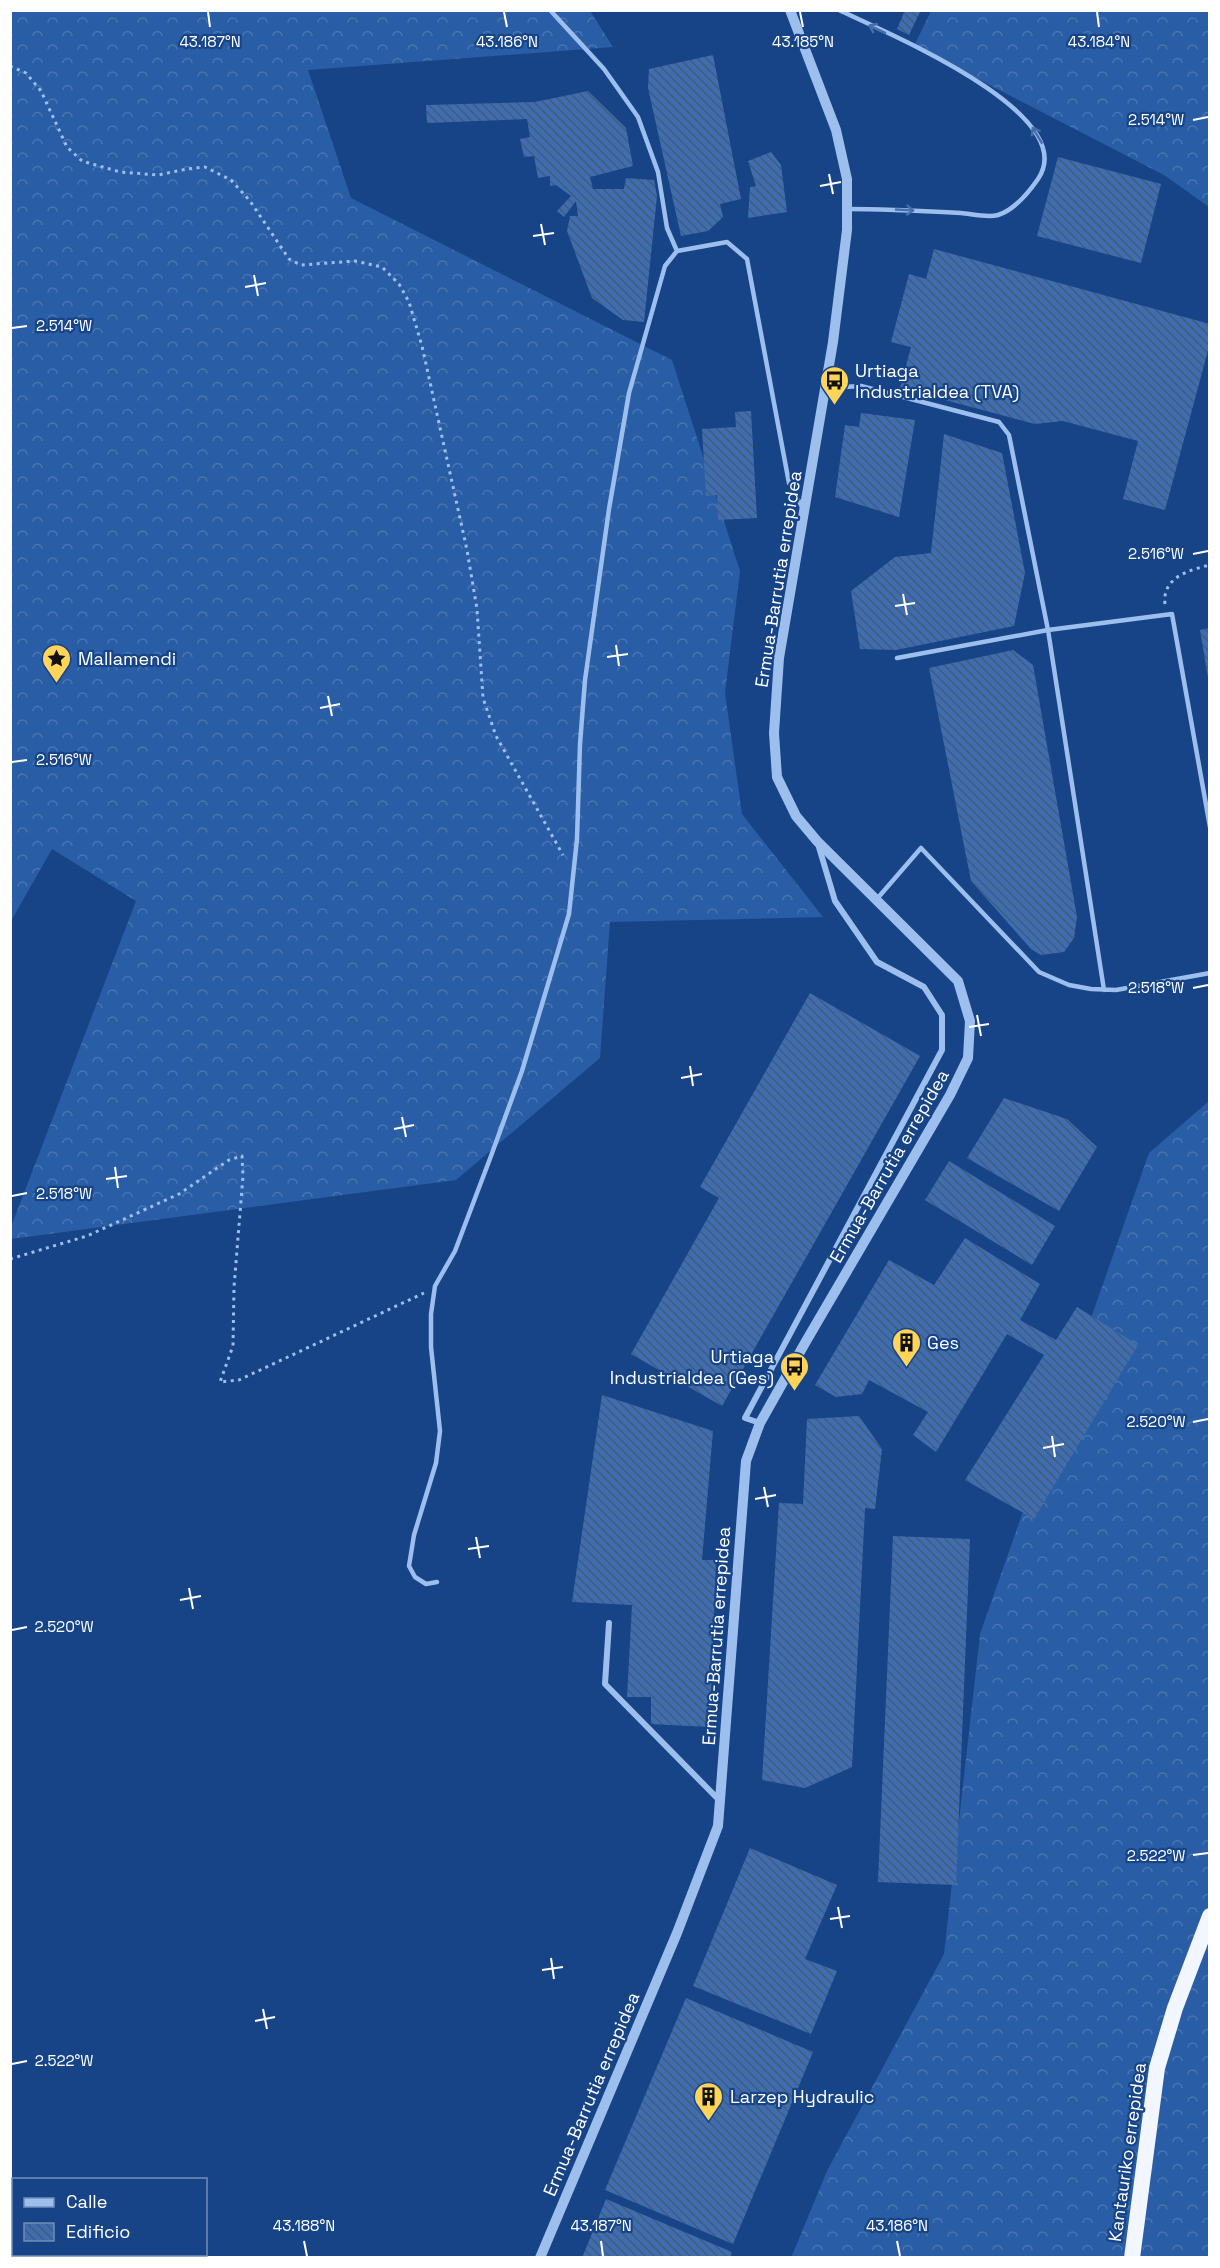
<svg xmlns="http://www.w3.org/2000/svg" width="1220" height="2268" font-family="'Space Grotesk',sans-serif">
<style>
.forest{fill:url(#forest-crowns)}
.building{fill:url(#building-back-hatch)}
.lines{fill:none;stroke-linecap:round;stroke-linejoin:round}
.path{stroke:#9dbfee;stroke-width:3;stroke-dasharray:3 4.5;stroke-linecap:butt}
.service{stroke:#9dbfee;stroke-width:4.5}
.minor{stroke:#9dbfee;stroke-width:6}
.tertiary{stroke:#9dbfee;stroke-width:10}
.trunk{stroke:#f1f6ff;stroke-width:16}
.oneway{stroke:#456fab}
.ticks{fill:none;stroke:#fff;stroke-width:2}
.labels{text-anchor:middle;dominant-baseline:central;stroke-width:4.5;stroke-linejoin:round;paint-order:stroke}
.poi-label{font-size:18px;fill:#fff;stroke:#164487;text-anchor:start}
.street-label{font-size:18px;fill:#fff;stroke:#164487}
.ticks-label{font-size:15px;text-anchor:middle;fill:#fff;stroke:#164487;stroke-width:4.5;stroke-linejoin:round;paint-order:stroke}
</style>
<defs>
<pattern id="forest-crowns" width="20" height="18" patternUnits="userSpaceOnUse" patternTransform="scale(1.5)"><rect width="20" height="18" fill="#295da6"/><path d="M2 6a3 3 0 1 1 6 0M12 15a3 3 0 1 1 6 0" fill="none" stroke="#4975b3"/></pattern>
<pattern id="building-back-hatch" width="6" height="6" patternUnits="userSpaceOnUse" patternTransform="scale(1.5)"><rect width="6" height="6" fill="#3e6eb1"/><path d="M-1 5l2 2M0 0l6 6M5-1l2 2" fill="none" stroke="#465a74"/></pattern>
</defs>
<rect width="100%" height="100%" fill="#164487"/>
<path class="forest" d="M11,11H590L613,47L308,70L351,198L672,360L740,571L725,693L742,814L823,917L610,922L600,1058L456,1180L11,1239V1227L136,901L52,849L11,921Z
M931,11H1209V207L1164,175L914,46Z
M1209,1101V2257L791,2258L827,2171L944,1954L980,1634L1149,1153Z"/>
<path class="building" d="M905,10H921L909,35L897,29Z
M713,55L741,199L720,204L723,217L708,231L681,236L648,88L649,69Z
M588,91L626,128L633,166L590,177L593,189H624L626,178L654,180L657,196L644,322L623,320L592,298L567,231L570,216H578L576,201L564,217L557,211L571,196L556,185L550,186V176L538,178L534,156L524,157L520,139L530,137L527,119L427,123L426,105L535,102Z
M771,152L781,165L787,212L748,218L750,187L756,186L748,161Z
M1058,157L1161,184L1141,263L1037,236Z
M934,249L1210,324V343L1165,510L1123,499L1138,441L1063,421L1035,424L900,388L911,347L891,342L909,274L926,279Z
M751,411L757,518L718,520L717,495L706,496L702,429L736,427L735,412Z
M861,413L915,420L899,517L835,497L845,425L859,427Z
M944,434L1002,453L1025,573L1014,626L896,650L860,649L851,591L895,557L931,553Z
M1210,628V678H1208L1200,630Z
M1013,650L1033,665L1077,917L1074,938L1064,952L1041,955L1031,949L971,881L929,668Z
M810,993L920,1056L722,1406L631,1354L719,1198L700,1187Z
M1004,1098L1067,1119L1097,1147L1059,1211L967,1158Z
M949,1161L1055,1226L1032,1265L925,1200Z
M965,1238L1040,1284L1020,1320L1056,1340L1077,1307L1138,1345L1034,1519L965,1480L1044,1355L1007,1334L936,1452L913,1435L928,1412L869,1380L862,1394L836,1397L815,1385L889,1260L934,1285Z
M602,1395L713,1431L702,1560H716L710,1727L651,1724V1697H627L632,1605L572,1602Z
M859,1416L882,1449L875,1509L865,1508L852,1767L805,1788L762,1780L779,1503L803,1504L807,1419Z
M893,1536L970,1539L956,1885L878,1882Z
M750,1848L837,1885L805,1959L837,1971L811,2034L693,1986Z
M686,1998L813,2052L733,2244L605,2190Z
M606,2199L732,2252L730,2258H582Z"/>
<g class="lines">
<path class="path" d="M10,66L26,73L41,91L67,147L82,161L120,172L158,175L187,169L205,167L231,180L250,201L289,259L301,265L355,261L382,267L399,284L409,302L422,346L467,550L477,609L483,698L496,736L563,855
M1165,604C1162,578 1188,570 1210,565
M10,1259L87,1236L179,1194L229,1160L242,1156L243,1176L234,1287L233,1346L220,1382L239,1380L424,1293"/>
<path class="service" d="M550,10L604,69L638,117L658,172L667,228L677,251
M839,10C882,31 1083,113 1038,179C1029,192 1014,210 998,215C988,218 972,214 961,213C923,211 885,209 847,209
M827,388L861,386L999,422L1009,435L1048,630L1104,990
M897,658L1048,630L1172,614L1210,827
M876,900L921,848L1039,972L1069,985L1091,989L1116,990L1210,973
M437,1582L426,1584L415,1577L409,1566L414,1535L436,1463L440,1431L431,1347V1314L435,1286L455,1251L491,1156L522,1071L569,914L577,839L580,744L585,680L609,509L629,393L665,266L677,251L727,242L747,259L789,483L802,507"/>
<path class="minor" d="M760,1423L745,1418L942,1050V1015L924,987L877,962L835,901L818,844
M609,1623L605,1684L721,1802"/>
<path class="tertiary" d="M540,2258L677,1933L718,1826L746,1461L760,1423L805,1343L950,1095L968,1058L970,1021L958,981L817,841L796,816L777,777L774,733L779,658L833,342L847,230V179L836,130L790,10"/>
<path class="trunk" d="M1132,2258L1157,2068L1175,2008L1210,1916"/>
</g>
<defs><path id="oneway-shaft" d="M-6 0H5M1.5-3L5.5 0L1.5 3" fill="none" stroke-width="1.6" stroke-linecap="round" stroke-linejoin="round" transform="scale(1.5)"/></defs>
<g class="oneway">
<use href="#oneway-shaft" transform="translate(877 29) rotate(-155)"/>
<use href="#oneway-shaft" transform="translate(1037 135) rotate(-121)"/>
<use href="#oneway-shaft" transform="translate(905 210) rotate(3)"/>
</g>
<path class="ticks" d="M208,12L210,27M504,12L507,27M800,12L803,27M1097,12L1099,27M1193,120L1208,117M829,174L833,194M820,186L841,182M541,224L545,245M533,236L554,233M254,275L258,296M245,287L266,283M12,328L27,326M1193,554L1208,551M903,594L907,615M895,606L915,603M616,645L619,666M607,657L628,654M328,696L332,716M320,708L340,704M12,762L27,760M1193,988L1208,985M977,1015L981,1036M969,1027L989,1024M690,1066L693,1086M681,1078L702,1074M402,1117L406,1137M394,1129L414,1125M115,1167L118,1188M106,1179L127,1176M12,1196L27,1193M1193,1422L1208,1419M1052,1436L1055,1457M1043,1448L1064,1444M764,1487L768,1507M755,1499L776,1495M476,1537L480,1558M468,1549L489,1546M189,1588L193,1609M180,1600L201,1596M12,1630L27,1627M1193,1855L1208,1853M838,1907L842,1928M830,1919L850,1916M551,1958L554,1979M542,1970L563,1967M263,2009L267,2029M255,2021L275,2017M12,2064L27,2061M304,2241L307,2256M601,2241L603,2256M897,2241L900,2256"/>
<defs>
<symbol id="bus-pin" viewBox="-11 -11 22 30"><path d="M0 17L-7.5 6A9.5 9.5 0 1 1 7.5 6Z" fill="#ffd559" stroke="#164487"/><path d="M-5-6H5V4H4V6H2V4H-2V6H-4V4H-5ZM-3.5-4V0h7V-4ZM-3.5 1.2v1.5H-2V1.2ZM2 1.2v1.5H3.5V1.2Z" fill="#111"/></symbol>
<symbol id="sight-pin" viewBox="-11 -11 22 30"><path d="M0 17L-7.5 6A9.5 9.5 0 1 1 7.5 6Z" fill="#ffd559" stroke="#164487"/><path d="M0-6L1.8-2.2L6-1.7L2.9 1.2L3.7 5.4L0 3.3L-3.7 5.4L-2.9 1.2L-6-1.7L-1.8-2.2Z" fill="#111"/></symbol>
<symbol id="building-pin" viewBox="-11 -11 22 30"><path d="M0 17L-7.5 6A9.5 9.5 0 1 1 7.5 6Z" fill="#ffd559" stroke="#164487"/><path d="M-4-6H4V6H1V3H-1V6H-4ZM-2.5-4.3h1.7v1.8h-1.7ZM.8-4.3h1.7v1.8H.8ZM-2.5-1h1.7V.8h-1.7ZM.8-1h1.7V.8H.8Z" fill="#111"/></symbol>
</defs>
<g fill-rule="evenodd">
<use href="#bus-pin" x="818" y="364" width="33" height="45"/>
<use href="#sight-pin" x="40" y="642" width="33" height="45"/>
<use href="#building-pin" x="890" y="1326" width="33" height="45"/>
<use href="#bus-pin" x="778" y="1350" width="33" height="45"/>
<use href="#building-pin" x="692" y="2080" width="33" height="45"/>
</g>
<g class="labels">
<g class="poi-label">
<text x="855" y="370">Urtiaga<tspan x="855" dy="21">Industrialdea (TVA)</tspan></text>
<text x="78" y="658">Mallamendi</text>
<text x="927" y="1342">Ges</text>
<text x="774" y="1356" text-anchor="end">Urtiaga<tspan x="774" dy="21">Industrialdea (Ges)</tspan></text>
<text x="730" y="2096">Larzep Hydraulic</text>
</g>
<g class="street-label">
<text transform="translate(778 579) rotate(-81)">Ermua-Barrutia errepidea</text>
<text transform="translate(889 1166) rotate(-60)">Ermua-Barrutia errepidea</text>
<text transform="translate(716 1636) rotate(-86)">Ermua-Barrutia errepidea</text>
<text transform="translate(591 2094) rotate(-67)">Ermua-Barrutia errepidea</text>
<text transform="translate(1127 2152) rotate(-82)">Kantauriko errepidea</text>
</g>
</g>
<g class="ticks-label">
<text x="210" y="47">43.187°N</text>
<text x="803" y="47">43.185°N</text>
<text x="1099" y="47">43.184°N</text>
<text x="507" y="47">43.186°N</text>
<text x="1156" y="125">2.514°W</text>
<text x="64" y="331">2.514°W</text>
<text x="1156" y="559">2.516°W</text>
<text x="64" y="765">2.516°W</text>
<text x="1156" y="993">2.518°W</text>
<text x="64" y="1199">2.518°W</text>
<text x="1156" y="1427">2.520°W</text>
<text x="64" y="1632">2.520°W</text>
<text x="1156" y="1861">2.522°W</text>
<text x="64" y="2066">2.522°W</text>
<text x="304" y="2231">43.188°N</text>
<text x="601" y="2231">43.187°N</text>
<text x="897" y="2231">43.186°N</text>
</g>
<rect width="1220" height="2268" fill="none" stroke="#ffffff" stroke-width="24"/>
<rect x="12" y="2178" width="195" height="78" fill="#164487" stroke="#738fb7" stroke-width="1.5"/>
<rect x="24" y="2198" width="30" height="9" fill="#9dbfee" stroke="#738fb7" stroke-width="1.5"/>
<text x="66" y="2208" font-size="18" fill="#ffffff">Calle</text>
<rect x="24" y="2223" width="30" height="18" fill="url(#building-back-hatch)" stroke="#738fb7" stroke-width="1.5"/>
<text x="66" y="2238" font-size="18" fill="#ffffff">Edificio</text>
</svg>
